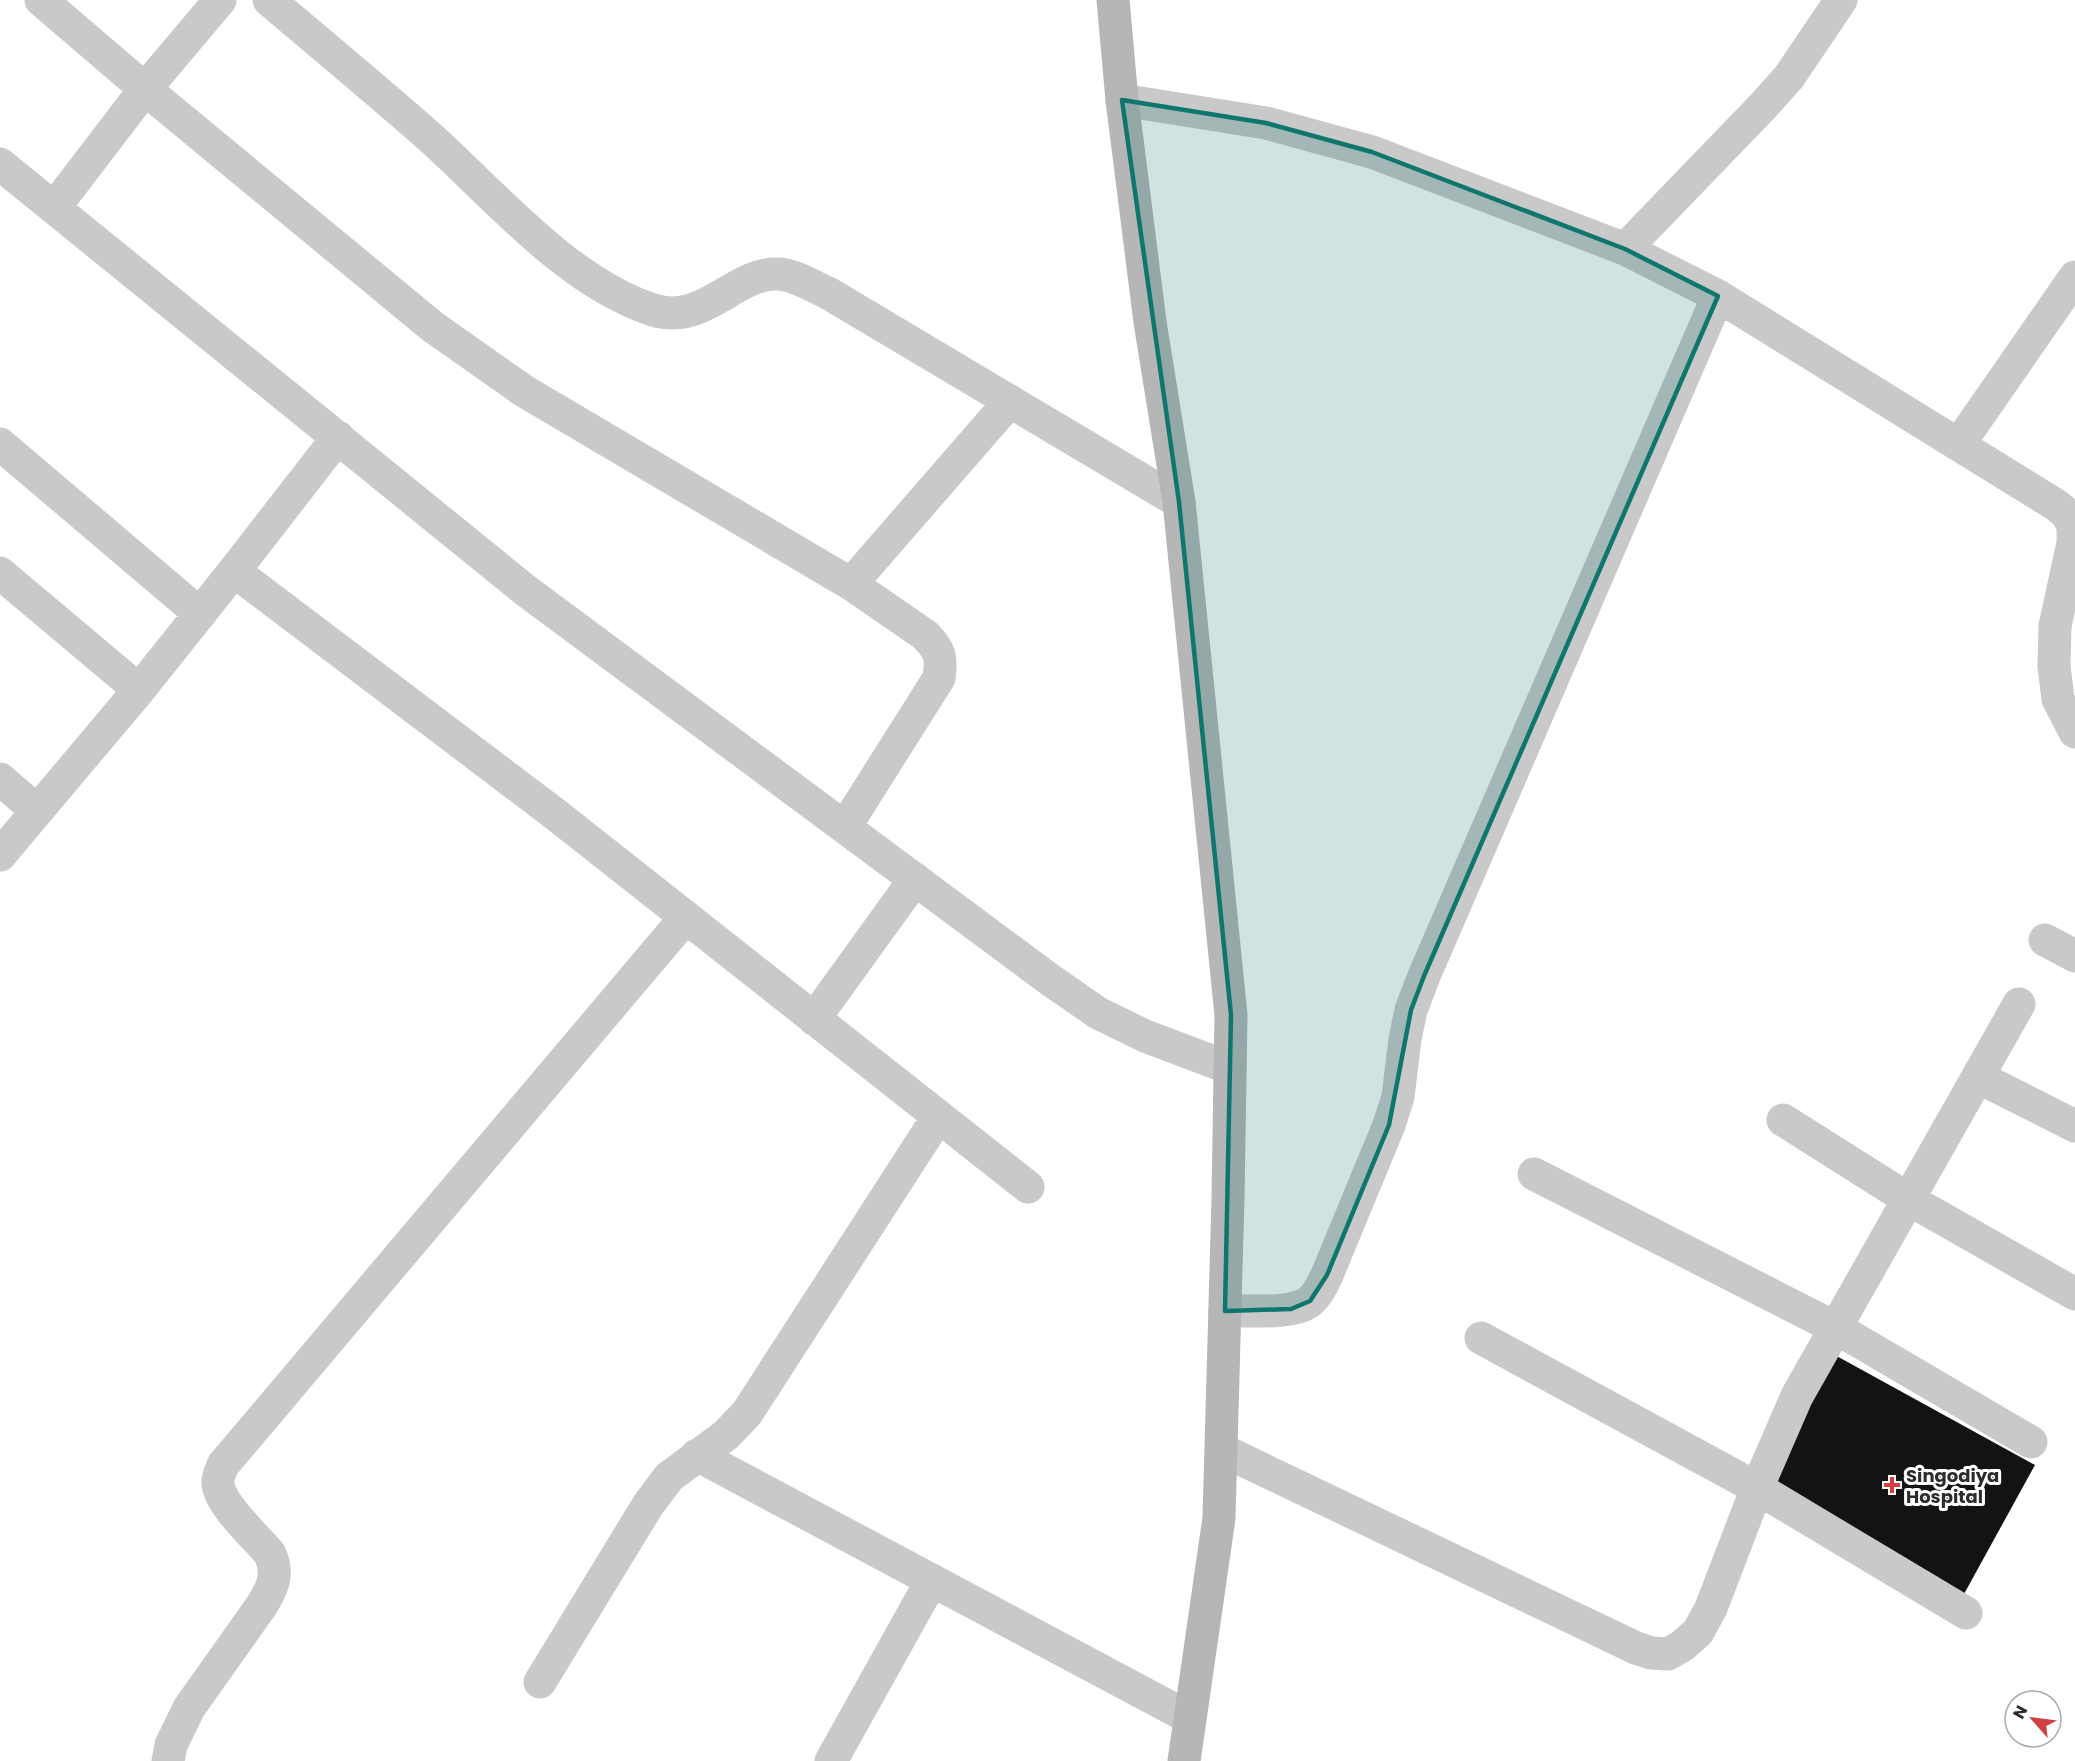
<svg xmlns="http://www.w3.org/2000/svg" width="2075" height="1761" font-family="Poppins,sans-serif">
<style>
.building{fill:#131313}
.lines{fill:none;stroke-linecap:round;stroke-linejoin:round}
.street{stroke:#c9c9c9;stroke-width:33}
.secondary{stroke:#b6b6b6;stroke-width:33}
.marked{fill:#0f766e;fill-opacity:0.2;stroke:#0f766e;stroke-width:4.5;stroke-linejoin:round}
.poi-dot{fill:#d04041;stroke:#fff;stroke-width:2}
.labels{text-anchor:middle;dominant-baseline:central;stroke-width:6;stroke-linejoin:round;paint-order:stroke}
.poi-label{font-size:18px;font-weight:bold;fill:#2c2c2c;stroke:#fff;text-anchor:start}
</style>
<rect width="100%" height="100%" fill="#fff"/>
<path class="building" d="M1833,1354L2035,1465L1964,1594L1762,1483Z"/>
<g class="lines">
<path class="street" d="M41,0L145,89L433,327L524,391L851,584L925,635C940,650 942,657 939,678L845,827
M269,0C323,46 379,92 432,139C498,199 568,282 653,310C704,326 734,273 777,274C794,274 812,286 828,293L1179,502
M1122,100L1266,123L1372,152L1625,249L1718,296L2056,505L2067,514L2073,526V543L2055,626L2054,666L2058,699L2075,732
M0,164L525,590L1049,979L1098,1013L1145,1036L1230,1068
M54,208L145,89L220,0
M1625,249L1764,105L1789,77L1841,0
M0,444L200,614
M1959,444L2075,277
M234,571L555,814L1028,1187
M0,573L139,690
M851,584L1010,401
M0,779L36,810
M0,855L139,690L234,571L338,437
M2045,940L2075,956
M814,1019L915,879
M1978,1077L2075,1126
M1783,1120L1908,1199L2075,1294
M1534,1174L1836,1328L2031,1442
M1225,1311C1247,1310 1291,1315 1309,1302C1318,1295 1322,1285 1327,1275L1389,1125L1398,1097L1405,1039L1411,1010L1424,976L1718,296
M1481,1338L1757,1488L1966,1613
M1222,1450L1636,1648L1651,1653L1668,1654L1682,1646L1698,1632L1711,1608L1757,1488L1797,1396L2019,1004
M697,1455L1190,1718
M540,1682L648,1505L669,1477L726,1435L747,1413L938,1117
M168,1761L171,1745L189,1708L262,1605C273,1587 279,1574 270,1554C256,1537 220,1505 218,1484C217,1477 221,1471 223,1465L686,917
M831,1761L932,1580"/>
<path class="secondary" d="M1113,0L1122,100L1150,322L1179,502L1231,1015L1228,1198L1219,1518L1184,1761"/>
</g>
<path class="marked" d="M1122,100L1266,123L1372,152L1625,249L1718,296L1424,976L1411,1010L1389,1125L1327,1275L1310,1301L1291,1309L1225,1311L1231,1015L1179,502Z"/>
<path class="poi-dot" d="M1889 1476h6v6h6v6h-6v6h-6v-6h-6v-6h6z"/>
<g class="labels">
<g class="poi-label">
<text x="1906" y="1475">Singodiya<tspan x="1906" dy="21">Hospital</tspan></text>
</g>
</g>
<g transform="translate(2033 1719) rotate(298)"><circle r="28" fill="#ffffff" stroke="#ababab" stroke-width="1.5"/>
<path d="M0-4.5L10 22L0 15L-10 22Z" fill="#d04041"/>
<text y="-9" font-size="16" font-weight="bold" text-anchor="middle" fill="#2c2c2c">N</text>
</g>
</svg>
